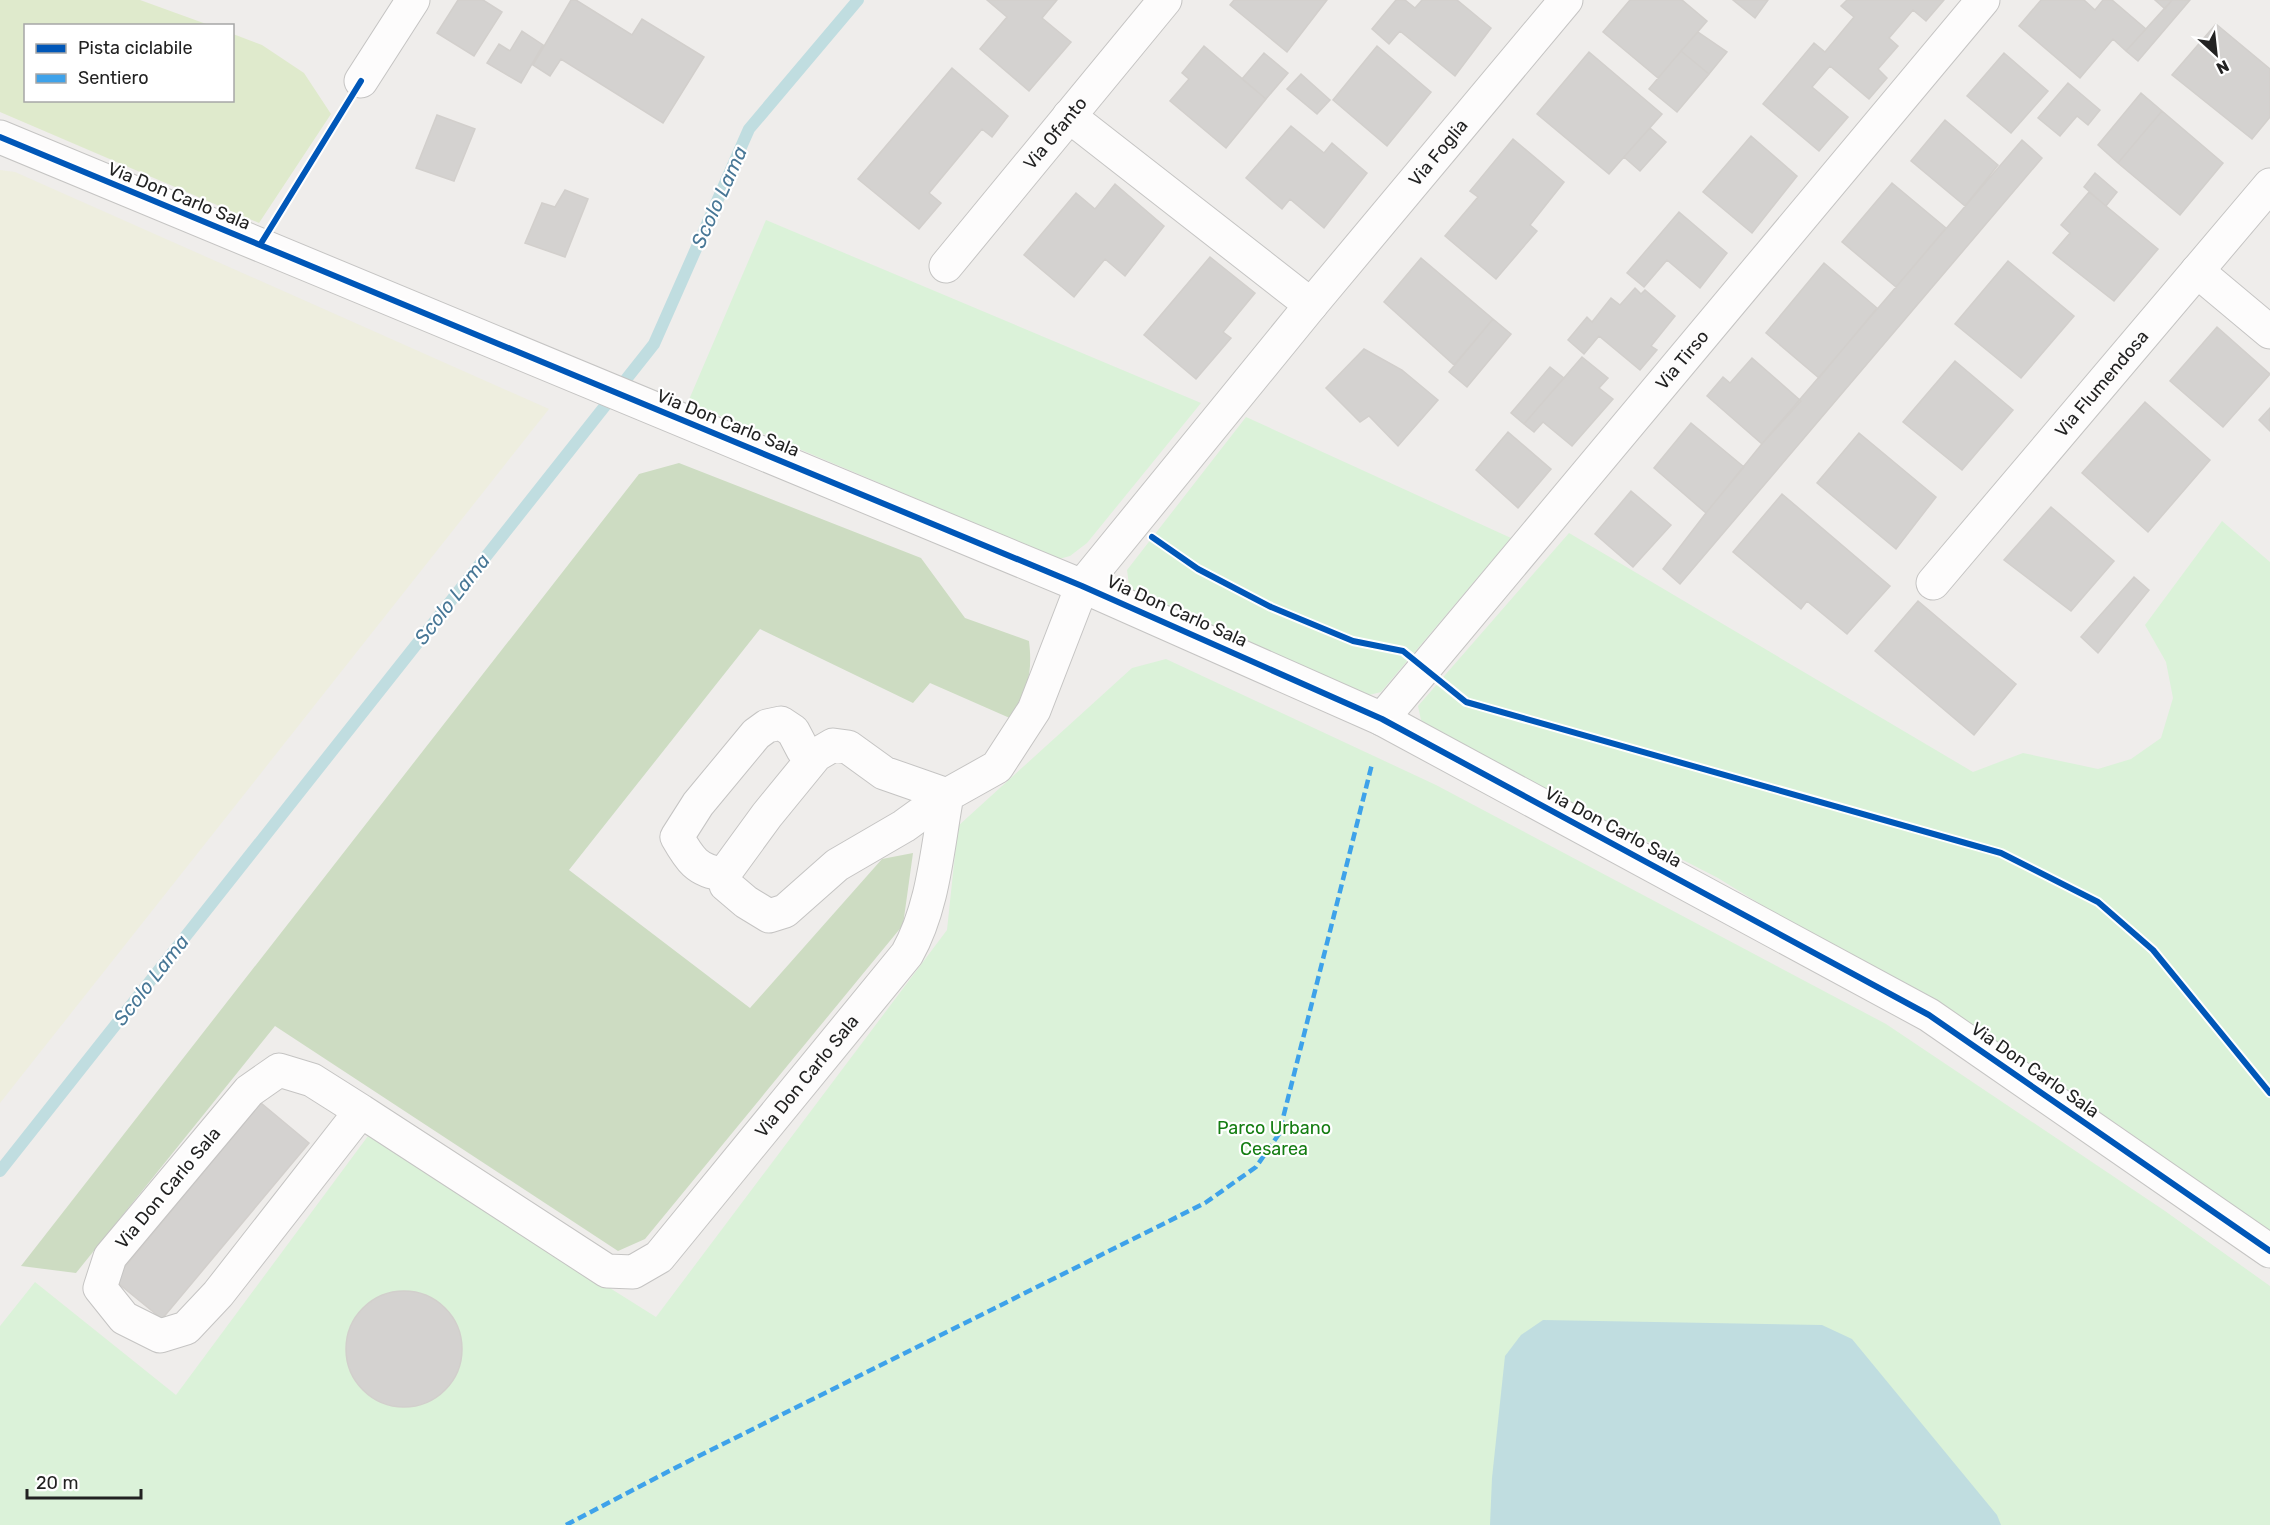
<svg xmlns="http://www.w3.org/2000/svg" width="2270" height="1525" font-family="Rubik,sans-serif">
<style>
.farmland{fill:#eeeedf}
.grass{fill:#dfeacc}
.forest{fill:#cddcc2}
.park{fill:#dbf2d9}
.water{fill:#c0dde0}
.lines{fill:none;stroke-linecap:round;stroke-linejoin:round}
.stream{stroke:#c0dde0;stroke-width:12}
.building{fill:#d4d2d0;stroke:#d2cfcc;stroke-width:1.5}
.minor-casing{stroke:#c5c4c3;stroke-width:35}
.minor{stroke:#fdfcfc;stroke-width:33}
.quiet{stroke:#3ea2ea;stroke-width:4.5;stroke-dasharray:9 4.5;stroke-linecap:butt}
.cycleway-casing{stroke:#fff;stroke-width:10}
.cycleway{stroke:#0057b8;stroke-width:6}
.labels{text-anchor:middle;dominant-baseline:central;stroke-width:4.5;stroke-linejoin:round;paint-order:stroke}
.street-label{font-size:18px;fill:#222;stroke:#fff}
.park-label{font-size:18px;fill:#147d12;stroke:#fff}
.water-label{font-size:20px;font-style:italic;fill:#487796;stroke:#fff}
</style>
<rect width="100%" height="100%" fill="#efedeb"/>
<path class="farmland" d="M0,170L15,172L549,409L0,1103Z"/>
<path class="grass" d="M0,0H140L209,25L26,26V100H232L233,34L262,45L304,73L331,114L259,223L0,112Z"/>
<path class="forest" d="M679,463L921,558L965,618L1029,641C1033,673 1027,691 1012,719L930,683L913,703L760,629L569,870L750,1008L882,859L913,853L903,925L645,1239L618,1251L275,1026L76,1273L21,1266L639,474Z"/>
<path class="park" d="M766,220L1201,403L1087,543L1070,556L1059,559L688,402Z
M1246,417L1511,538L1381,692L1369,695L1136,594L1129,585L1127,570Z
M2222,521L2270,562V1233L2120,1126L1718,878L1430,730L1421,720L1418,706L1569,533L1973,772L2023,753L2098,769L2131,759L2161,738L2173,698L2166,662L2145,625Z
M1166,659L1436,785L1886,1024L2165,1211L2270,1286V1525H0V1326L35,1282L176,1395L368,1136L656,1317L947,930L958,826L1132,668Z"/>
<path class="water" d="M1543,1320L1822,1325L1852,1339L1997,1515L2001,1525H1490L1492,1478L1505,1356L1521,1335Z"/>
<g class="lines">
<path class="stream" d="M0,1171L654,344L749,129L858,0"/>
</g>
<path class="building" d="M458,0H483L502,12L474,56L437,33Z
M571,0H576L632,35L642,19L704,57L663,123L561,59L550,76L533,65Z
M987,0H1057L1042,18L1071,42L1029,91L980,49L1007,17Z
M1234,0H1327L1287,52L1230,5Z
M1396,0H1405L1415,8L1422,0H1457L1491,28L1455,76L1400,31L1389,44L1372,29Z
M1630,0H1682L1707,21L1658,78L1603,32Z
M1733,0H1768L1755,18Z
M1847,0H1944L1926,21L1913,10L1889,38L1898,46L1878,69L1887,78L1869,99L1830,66L1812,87L1848,117L1819,151L1763,104L1814,43L1825,52L1854,17L1841,6Z
M2041,0H2084L2095,10L2103,0H2112L2146,29L2126,51L2113,39L2080,78L2019,26Z
M2155,0H2172L2165,9Z
M2172,0H2190L2138,61L2126,51Z
M2216,24L2270,69V117L2252,139L2172,75Z
M522,31L543,45L521,83L487,63L499,44L510,51Z
M1698,32L1727,52L1709,74L1681,51Z
M1204,46L1266,99L1226,148L1170,101L1189,79L1182,73Z
M1377,46L1431,92L1387,146L1333,100Z
M1681,51L1709,74L1677,112L1649,89Z
M1589,52L1662,114L1609,174L1537,114Z
M1264,53L1288,73L1266,99L1242,79Z
M2004,53L2048,91L2011,133L1967,96Z
M952,68L1008,116L992,137L982,129L929,193L941,203L919,229L858,179Z
M1301,74L1330,100L1317,114L1287,89Z
M2068,83L2100,110L2088,125L2077,116L2060,136L2038,118Z
M2141,93L2162,111L2118,163L2098,145Z
M2162,111L2223,163L2180,215L2118,163Z
M437,115L475,129L454,181L416,168Z
M1945,120L1998,165L1965,206L1911,161Z
M1291,126L1324,153L1332,143L1367,173L1324,228L1290,199L1282,209L1246,178Z
M1650,128L1666,142L1640,171L1624,157Z
M1751,136L1797,176L1752,233L1703,192Z
M1513,139L1564,182L1530,225L1537,231L1496,279L1445,236L1478,197L1470,191Z
M2022,140L2042,158L1680,584L1663,569L1706,513L1765,440Z
M2095,173L2117,192L2106,206L2084,187Z
M1892,183L1946,228L1896,287L1842,242Z
M1115,184L1164,226L1125,276L1105,259L1074,297L1024,255L1076,193L1095,209Z
M565,190L588,199L565,257L525,243L542,203L555,207Z
M2089,192L2158,249L2114,301L2053,253L2070,233L2061,225Z
M1679,212L1727,253L1700,288L1667,260L1644,287L1627,273Z
M1210,257L1255,293L1223,332L1231,338L1196,379L1144,335Z
M1421,258L1493,319L1454,365L1384,302Z
M2008,261L2074,316L2021,378L1955,324Z
M1824,263L1877,308L1819,378L1766,333Z
M1635,288L1641,294L1645,290L1675,316L1651,346L1657,350L1640,370L1599,336L1584,354L1568,340L1587,317L1592,322L1611,298L1620,305Z
M1493,319L1511,334L1467,387L1449,372Z
M2217,327L2270,374L2223,427L2170,381Z
M1364,349L1402,370L1438,400L1398,446L1369,416L1360,422L1326,388Z
M1582,357L1608,378L1599,388L1613,399L1572,446L1543,422L1534,432L1524,424Z
M1752,358L1801,401L1762,444L1707,396L1723,377L1730,383Z
M1955,361L2013,410L1962,470L1903,422Z
M1550,367L1564,378L1524,424L1511,413Z
M2145,402L2210,460L2148,532L2082,473Z
M2270,408V431L2259,420Z
M1691,423L1744,467L1706,513L1654,468Z
M1508,432L1551,469L1518,508L1476,470Z
M1859,433L1936,497L1896,549L1817,483Z
M1631,491L1671,525L1633,567L1595,534Z
M1782,494L1890,586L1847,634L1807,601L1801,609L1733,552Z
M2051,507L2114,561L2071,611L2004,560Z
M2134,577L2149,590L2098,653L2081,637Z
M1918,601L2016,684L1974,735L1875,651Z
M261,1103L309,1143L162,1319L114,1280Z
M346 1349a58 58 0 1 1 116 0a58 58 0 1 1-116 0Z"/>
<g class="lines">
<defs>
<g id="minor">
<path d="M361,81L413,0"/>
<path d="M1069,116L1311,305"/>
<path d="M0,137L1082,586L1382,719L1929,1015L2270,1251"/>
<path id="s1" d="M946,266L1165,0"/>
<path d="M2197,271L2270,332"/>
<path id="s2" d="M1933,583L2270,185"/>
<path id="s3" d="M1382,719L1983,0"/>
<path d="M833,745L848,747L884,773L947,795L904,826L837,865L785,911L769,916L746,902L726,885L724,874L767,815L816,755Z"/>
<path d="M724,874C697,872 689,858 677,837L698,804L756,734L767,726L781,723L793,731L803,750"/>
<path id="s4" d="M361,1111L312,1080L279,1070L249,1091L110,1257L100,1288L124,1318L160,1336L186,1328L218,1294L361,1111L607,1271L633,1272L659,1257L907,954C934,906 937,849 947,795L997,767L1034,710L1082,586L1311,305L1566,0"/>
</g>
</defs>
<use href="#minor" class="minor-casing"/>
<use href="#minor" class="minor"/>
<path class="quiet" d="M566,1525L677,1467L1205,1203L1256,1167L1279,1134L1372,764"/>
<defs>
<path id="cycleway" d="M0,137L1082,586L1382,719L1929,1015L2270,1251
M260,245L361,81
M1152,537L1198,569L1271,607L1353,641L1403,651L1466,702L2001,853L2098,902L2153,950L2270,1093"/>
</defs>
<use href="#cycleway" class="cycleway-casing"/>
<use href="#cycleway" class="cycleway"/>
</g>
<g class="labels">
<g class="street-label">
<text stroke="none"><textPath href="#s1" startOffset="172">Via Ofanto</textPath></text>
<text stroke="none"><textPath href="#s4" startOffset="2488">Via Foglia</textPath></text>
<text transform="translate(179 196) rotate(22)">Via Don Carlo Sala</text>
<text stroke="none"><textPath href="#s3" startOffset="468">Via Tirso</textPath></text>
<text stroke="none"><textPath href="#s2" startOffset="261">Via Flumendosa</textPath></text>
<text transform="translate(728 423) rotate(22)">Via Don Carlo Sala</text>
<text transform="translate(1177 611) rotate(24)">Via Don Carlo Sala</text>
<text transform="translate(1613 827) rotate(28)">Via Don Carlo Sala</text>
<text transform="translate(2035 1070) rotate(35)">Via Don Carlo Sala</text>
<text stroke="none"><textPath href="#s4" startOffset="1346">Via Don Carlo Sala</textPath></text>
<text transform="translate(168 1188) rotate(-50)">Via Don Carlo Sala</text>
</g>
<g class="park-label">
<text x="1274" y="1128">Parco Urbano<tspan x="1274" dy="21">Cesarea</tspan></text>
</g>
<g class="water-label">
<text transform="translate(719 197) rotate(-66)">Scolo Lama</text>
<text transform="translate(452 599) rotate(-52)">Scolo Lama</text>
<text transform="translate(151 980) rotate(-52)">Scolo Lama</text>
</g>
</g>
<rect x="24" y="24" width="210" height="78" fill="#ffffff" stroke="#a7a7a7" stroke-width="1.5"/>
<rect x="36" y="44" width="30" height="9" fill="#0057b8" stroke="#a7a7a7" stroke-width="1.5"/>
<text x="78" y="54" font-size="18" fill="#222222">Pista ciclabile</text>
<rect x="36" y="74" width="30" height="9" fill="#3ea2ea" stroke="#a7a7a7" stroke-width="1.5"/>
<text x="78" y="84" font-size="18" fill="#222222">Sentiero</text>
<g transform="translate(2216 54) rotate(153)" stroke="#ffffff" stroke-width="4.5" paint-order="stroke">
<path d="M0-4.5L10 22L0 15L-10 22Z" fill="#222222"/>
<text y="-9" font-size="16" font-weight="bold" text-anchor="middle" fill="#222222">N</text>
</g>
<path d="M27 1489v9h114v-9" fill="none" stroke="#222222" stroke-width="3"/>
<text x="36" y="1489" font-size="18" fill="#222222" stroke="#ffffff" stroke-width="4.5" paint-order="stroke">20 m</text>
</svg>
